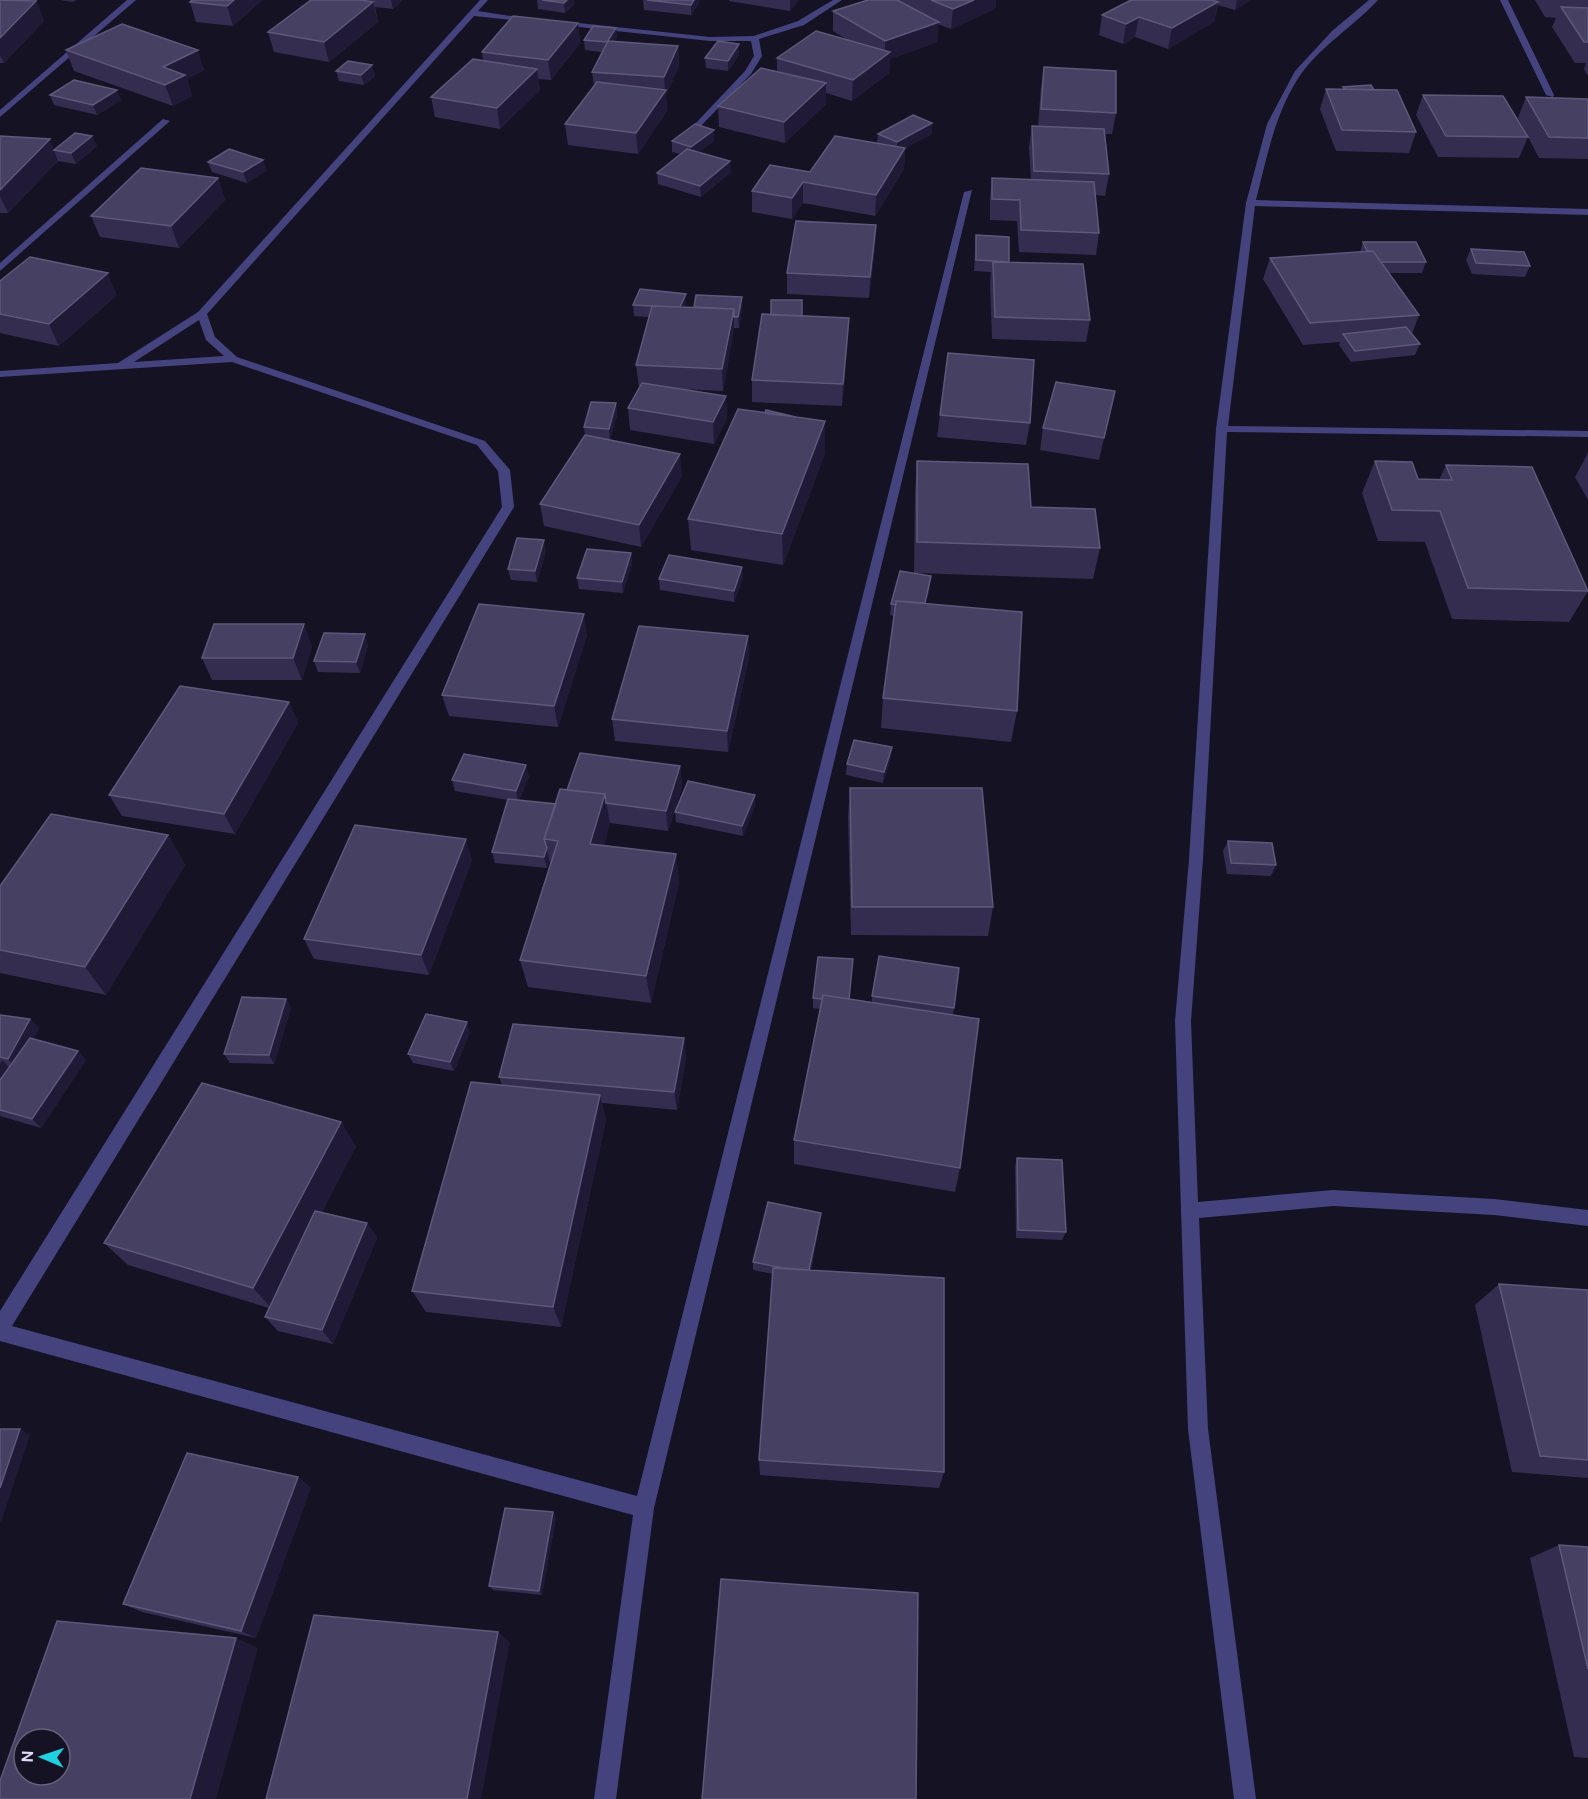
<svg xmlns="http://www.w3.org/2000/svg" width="1588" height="1799" font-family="'DM Sans',sans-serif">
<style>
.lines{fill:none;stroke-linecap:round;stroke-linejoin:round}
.minor{fill:#44437e;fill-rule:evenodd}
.wall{fill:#342d50}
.shaded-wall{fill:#201a37}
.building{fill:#464062;stroke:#5e587a;stroke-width:1.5;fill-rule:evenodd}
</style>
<rect width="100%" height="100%" fill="#151224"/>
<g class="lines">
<path class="minor" d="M127,0H136L0,117V110Z
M480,0H488L478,11L537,20L533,22L474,16L207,314L215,337L237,357L485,441L510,470L514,507L12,1326L637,1496L964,192L972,190L654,1508L616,1799H594L633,1515L0,1341V1311L502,507L498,471L477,445L232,362L0,377V371L118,363L198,312ZM199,320L206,340L224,356L134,362Z
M833,0H842L804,25L759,39L762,56L751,74L698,129L695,128V124L745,71L754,56L751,41H710L560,25L556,23L560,21L710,37L754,36L798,21Z
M1369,0H1378C1354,26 1322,45 1301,74C1275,112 1267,157 1256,200L1588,209V215L1255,206L1228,426L1588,431V437L1227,432L1203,859L1191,1021L1198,1202L1333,1190L1494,1199L1588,1210V1226L1494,1215L1333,1206L1199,1218L1208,1429L1256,1799H1234L1188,1429L1175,1021L1189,859L1216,429L1246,203L1267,124L1295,71L1332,31Z
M1500,0H1508L1554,95L1553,97L1546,95Z
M163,119L170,121L0,271V263Z"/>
</g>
<path class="wall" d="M0,0L36,1L44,21L4,63H0Z
M60,0H76L73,2Z
M192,0H262L233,26L196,22L190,2Z
M311,0H402L393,9L375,7L378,22L329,62L274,52L268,32Z
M537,0H574V4L565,13L538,9Z
M643,0H699V3L691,15L644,10Z
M729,0H799L790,11L729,1Z
M868,0H996L995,9L951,29L938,24L937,42L890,59L889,73L852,101L826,93V104L785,143L719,127L718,106L777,72V58L849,41L833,31V11Z
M1131,0H1250L1235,10L1218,5L1214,22L1168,49L1135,37L1123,44L1099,35L1102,15Z
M1535,0H1588V76L1584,69L1586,63H1575L1552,27L1556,18L1545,17Z
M578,23L580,43L551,80L538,79L540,90L500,129L435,117L431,97L483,60L482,52Z
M616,28L617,38L615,41L678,46L679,66L666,95L667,111L638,154L568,145L565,124L594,86L592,72L602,52L585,50L584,40Z
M66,50L204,70L187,79L192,96L173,106L74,71Z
M739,55L728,71L706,68L705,58Z
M372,65L375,76L364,85L339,81L336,71Z
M1044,67L1116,113L1112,134H1105L1109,174L1105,196L1095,195L1099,233L1096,255L1019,252L1017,221L990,220V200L992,178L1031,180L1029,147L1032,126H1038L1041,87Z
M1343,87L1374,90L1416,132L1409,153L1336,151L1320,109L1326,89H1343Z
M50,95L121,100L97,115L54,105Z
M1423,95L1528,136L1518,118L1526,97L1588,99V159L1539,158L1528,137L1519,158L1438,157L1416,115Z
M932,123V134L905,148L904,169L875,216L803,203L792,219L752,212V191L810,172L877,143L878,134Z
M0,136L50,139L54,150L97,146L76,164L58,161L8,213H0Z
M672,141H714L699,152L731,172L701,197L658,184L657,173L680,154L672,152Z
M208,162L267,170L247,183L212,172Z
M218,178L225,200L179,248L100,237L91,216Z
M876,225L875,247L869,298L787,294V273Z
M976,235L1009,262L1090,320L1086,342L992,339L990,283L991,272L974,271Z
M1363,242L1426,262L1422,273H1389L1419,315L1412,334L1420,344L1415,355L1351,362L1339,345L1340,342L1303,345L1263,279L1270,258L1360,252Z
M1471,249L1530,266L1525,277L1472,274L1466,260Z
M0,281L117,295L59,346L0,333Z
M686,294V305L685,307H694L742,297V308L739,328H734L723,391L681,389L726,396L727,418L714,444L630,430L628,408L640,387H639L636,365L649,317L634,316L633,305Z
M802,316L848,340L842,406L752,402V380Z
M1115,391L1099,460L1040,450L1043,428Z
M616,403L617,415L610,440L682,476L641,547L544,526L540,504L585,435L584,427Z
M940,415L1030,423L1026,445L937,437Z
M825,453L783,565L691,550L688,519Z
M1588,453V500L1575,477Z
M917,461L1031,507L1100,548L1093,579L914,573L930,587L926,603L1017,711L1011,742L881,728L883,698L894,616L890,615L891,604L914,573L915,493Z
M1375,461L1418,479L1439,480L1446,465L1588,591L1569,622L1452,619L1425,542L1378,541L1362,493Z
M546,551L537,582L511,580L508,569Z
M631,553L632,564L623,593L579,589L577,578Z
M743,578L734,602L660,590L659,579Z
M587,635L558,727L449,716L442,695Z
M748,636L749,658L728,752L615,741L612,719Z
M368,645L360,673L318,672L314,661Z
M312,646L302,680H212L202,658Z
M289,702L298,723L235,834L122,816L109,795Z
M891,758L883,783L846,775L847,764Z
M680,766L682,787L668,831L610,823L604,845L676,854L679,883L651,1003L528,987L520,960L550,864L549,859L547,868L495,863L492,852L508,800L455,791L452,780L529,776L519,800L556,804L567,790Z
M850,788L993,907L988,936L851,935L848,817Z
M755,806L743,836L676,822L675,812Z
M168,835L185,865L106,995L0,973V886Z
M1228,841L1276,865L1271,876L1227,874L1223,851Z
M472,860L429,975L314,959L304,939Z
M872,996L954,1008L953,1015L960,1168L955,1192L794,1164V1140L820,1009L813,1008V998L850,999L872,1002Z
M286,999L291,1008L274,1064L230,1063L224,1054Z
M0,1015L30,1019L39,1028L33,1039L78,1051L86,1060L41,1128L0,1116Z
M470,1032L454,1071L413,1063L408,1054Z
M684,1038L686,1057L677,1110L602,1103L606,1120L561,1327L426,1312L412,1291L502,1085L499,1077Z
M356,1146L322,1212L367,1223L377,1238L333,1344L278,1331L265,1317L269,1308L128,1265L104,1243Z
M1017,1158L1066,1232L1062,1240L1016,1238L1015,1166Z
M820,1221L811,1270L944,1472L939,1488L760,1475L759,1460L773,1274L753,1270V1262Z
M1499,1284L1588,1290V1478L1512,1472L1475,1305Z
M311,1487L256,1638L142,1612L123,1604Z
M556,1517L542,1595L493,1590L489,1586Z
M1559,1545L1588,1547V1758L1574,1757L1530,1558Z"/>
<path class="shaded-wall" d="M234,0H262L233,26L227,6Z
M391,0H402L393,9Z
M567,0H574V4L565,13L564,3Z
M694,0H699V3L691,15V5Z
M790,0H799L790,11Z
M974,0H996L995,9L951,29L953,9Z
M1237,0H1250L1235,10Z
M36,1L44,21L4,63L0,55V38Z
M373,2L378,22L329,62L324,42Z
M1218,2L1214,22L1168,49L1172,28Z
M1139,17L1135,37L1123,44L1126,24Z
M939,22L937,42L890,59L889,73L852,101L853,80L885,56V41Z
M578,23L580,43L551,80L548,60Z
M616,28L617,38L609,52L607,42Z
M739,44V55L728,71V61Z
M678,46L679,66L666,95L667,111L638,154L636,133L665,91L664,77Z
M198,50L204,70L187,79L192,96L173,106L165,85L163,67Z
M372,65L375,76L364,85L361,75Z
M537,69L540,90L500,129L497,108Z
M826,83V104L785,143L784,122Z
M117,90L121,100L97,115L93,105Z
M932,123V134L905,148L904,169L875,216L876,195L897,153V142Z
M714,130V141L691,158V147Z
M92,136L97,146L76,164L71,153Z
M50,139L58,161L8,213L0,196V190Z
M263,160L267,170L247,183L243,172Z
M730,161L731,172L701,197L700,186Z
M218,178L225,200L179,248L171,226Z
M803,182V203L792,219V198Z
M876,225L875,247L869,298L870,277Z
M108,273L117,295L59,346L49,324Z
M686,294V305L679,320V309Z
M742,297V308L739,328L738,317Z
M734,309V331L723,391L722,369Z
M849,318L848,340L842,406L843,384Z
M726,396L727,418L714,444L713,422Z
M616,403L617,415L610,440L609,429Z
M825,421V453L783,565L782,534Z
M680,454L682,476L641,547L639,525Z
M544,540L546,551L537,582L535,571Z
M631,553L632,564L623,593L622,582Z
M742,567L743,578L734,602V591Z
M931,576L930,587L922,620L923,609Z
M584,614L587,635L558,727L554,706Z
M304,624L312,646L302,680L293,658Z
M365,634L368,645L360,673L356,662Z
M748,636L749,658L728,752L727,731Z
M289,702L298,723L235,834L224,814Z
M892,747L891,758L883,783L884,772Z
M526,765L529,776L518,802L516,791Z
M680,766L682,787L668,831L666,811Z
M605,794L610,824L596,873L590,844Z
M755,795V806L743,836L742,826Z
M168,835L185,865L106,995L85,967Z
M466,839L472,860L429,975L421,955Z
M547,848L549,859L547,868L544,857Z
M676,854L679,883L651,1003L646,976Z
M286,999L291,1008L274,1064L269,1055Z
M30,1019L39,1028L17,1068L8,1059Z
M467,1022L470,1032L454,1071L450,1062Z
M684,1038L686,1057L677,1110L674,1092Z
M78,1051L86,1060L41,1128L32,1119Z
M2,1060L11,1069L0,1092V1064Z
M600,1095L606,1120L561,1327L553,1307Z
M341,1122L356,1146L272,1309L253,1288Z
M821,1213L820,1221L808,1281V1273Z
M367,1223L377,1238L333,1344L322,1330Z
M20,1429L30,1435L1,1522L0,1521V1488Z
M298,1477L311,1487L256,1638L241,1631Z
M553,1512L556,1517L542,1595L539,1591Z
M498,1632L510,1642L481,1799H467Z
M236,1638L258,1648L216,1799H190Z"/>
<path class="building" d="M0,0L36,1L0,38Z
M192,0H234L227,6L190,2Z
M311,0H361L373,2L324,42L268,32Z
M542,0H567L564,3Z
M647,0H694L691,5Z
M868,0H897L939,22L885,41L833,11Z
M931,0H974L953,9Z
M1131,0H1212L1218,2L1172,28L1139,17L1126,24L1102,15Z
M1561,7L1588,8V42H1584Z
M513,16L578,23L548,60L482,52Z
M122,24L198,50L163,67L185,75L165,85L66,50Z
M593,26L616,28L607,42L584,40Z
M816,31L890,52L853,80L777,58Z
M608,41L678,46L664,77L592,72Z
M718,41L739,44L728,61L705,58Z
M473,59L537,69L497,108L431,97Z
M348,61L372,65L361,75L336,71Z
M1044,67L1116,71V113L1041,109Z
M761,68L826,83L784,122L718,106Z
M74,80L117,90L93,105L50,95Z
M597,82L666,90L636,133L565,124Z
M1371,85L1374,90L1345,89L1343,87Z
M1326,89L1397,90L1416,132L1342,130Z
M1423,95L1503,96L1528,137L1446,136Z
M1526,97L1588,99V138L1549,137Z
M913,115L932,123L897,142L878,134Z
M695,124L714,130L691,147L672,141Z
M1032,126L1104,129L1109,174L1034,171Z
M75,133L92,136L71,153L54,150Z
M0,136L50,139L0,190Z
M835,136L905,148L876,195L803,182L792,198L752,191L770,165L810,172Z
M229,149L263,160L243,172L208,162Z
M687,149L730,161L700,186L657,173Z
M141,168L218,178L171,226L91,216Z
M992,178L1094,182L1099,233L1021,230L1020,200L992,199Z
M796,221L876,225L870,277L787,273Z
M976,235L1009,237V262L976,260Z
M1363,242H1416L1426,262H1381L1373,251H1367Z
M1471,249L1524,252L1530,266L1476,263Z
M1373,251L1419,315L1310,323L1270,258Z
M30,257L108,273L49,324L0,314V281Z
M993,262L1083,264L1090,320L995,317Z
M640,289L686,294L680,307L652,306L633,305Z
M696,295L742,297L738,317H734V309L694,307Z
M771,300H802V316L771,315Z
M652,306L734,309L722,369L636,365Z
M762,314L849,318L843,384L752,380Z
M1406,327L1420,344L1355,351L1343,334Z
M948,353L1034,360L1030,423L940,415Z
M1056,382L1115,391L1104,438L1043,428Z
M642,383L726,396L713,422L628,408Z
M591,402L616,403L609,429L584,427Z
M738,409L825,421L782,534L688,519Z
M766,410L796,417L765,413Z
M585,435L680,454L639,525L540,504Z
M917,461L1028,464L1031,507L1095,509L1100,548L917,542Z
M1375,461L1412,462L1418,479L1452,480L1446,465L1532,467L1588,591L1468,588L1440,511L1392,510Z
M517,538L544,540L535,571L508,569Z
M587,549L631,553L622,582L577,578Z
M669,555L742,567L734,591L659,579Z
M900,571L931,576L925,603L896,601V605L891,604Z
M896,601L1022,612L1017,711L883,698Z
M479,604L584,614L554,706L442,695Z
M214,624H304L293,658H202Z
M639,626L748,636L727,731L612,719Z
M324,633L365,634L356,662L314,661Z
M180,686L289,702L224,814L109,795Z
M854,740L892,747L884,772L847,764Z
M580,753L680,766L666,811L606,803L605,794L567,790Z
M464,754L526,765L516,791L452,780Z
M688,781L755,795L742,826L675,812Z
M850,788H982L993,907H852Z
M560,789L605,794L590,844L676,854L646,976L520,960L558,841L544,839Z
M508,799L556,804L544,839L547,848L544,857L492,852Z
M51,814L168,835L85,967L0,950V886Z
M355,825L466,839L421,955L304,939Z
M1228,841L1272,843L1276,865L1231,863Z
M879,956L959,968L954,1008L872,996Z
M818,957L853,959L849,999L823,995L822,999L813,998Z
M823,995L979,1019L960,1168L794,1140Z
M242,997L286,999L269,1055L224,1054Z
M426,1014L467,1022L450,1062L408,1054Z
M0,1015L30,1019L8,1059L0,1057Z
M513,1024L684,1038L674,1092L499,1077Z
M30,1038L78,1051L32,1119L0,1110V1080Z
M471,1082L600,1095L553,1307L412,1291Z
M202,1083L341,1122L253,1288L104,1243Z
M1017,1158L1062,1160L1066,1232L1018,1230Z
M768,1202L821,1213L809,1270L783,1268L753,1262Z
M315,1211L367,1223L322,1330L265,1317Z
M773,1268L944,1278V1472L759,1460Z
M1499,1284L1588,1290V1460L1540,1456Z
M0,1429H20L0,1488Z
M187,1453L298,1477L241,1631L123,1604Z
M505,1508L553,1512L539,1591L489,1586Z
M1559,1545L1588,1547V1669Z
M721,1579L918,1593L916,1799H702Z
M314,1615L498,1632L467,1799H266Z
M57,1621L236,1638L190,1799H0V1781ZM24,1739H60V1775H24Z"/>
<g transform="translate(42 1757) rotate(272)"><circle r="28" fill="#151224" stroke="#65627a" stroke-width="1.5"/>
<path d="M0-4.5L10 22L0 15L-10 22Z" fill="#1dd2e3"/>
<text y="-9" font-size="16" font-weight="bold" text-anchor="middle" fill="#dddafa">N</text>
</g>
</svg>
